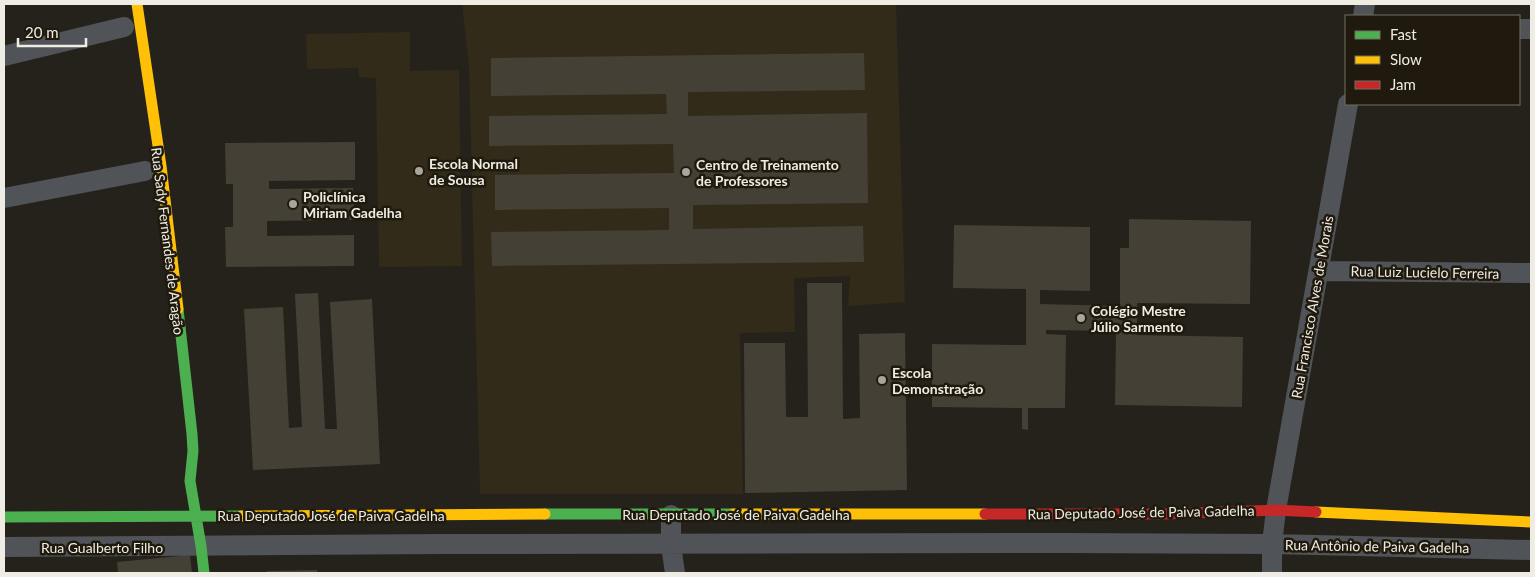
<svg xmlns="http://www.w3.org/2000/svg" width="1535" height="577" font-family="Lato,sans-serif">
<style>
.built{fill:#322b19}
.building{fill:#454035}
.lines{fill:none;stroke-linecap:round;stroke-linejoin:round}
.street{stroke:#505357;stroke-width:20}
.fast{stroke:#4caf50;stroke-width:11}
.slow{stroke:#ffc107;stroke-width:11}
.jam{stroke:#c62828;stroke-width:11}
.poi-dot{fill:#a8a59d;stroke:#1f1a0d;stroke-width:2}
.labels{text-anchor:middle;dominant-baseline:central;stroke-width:5;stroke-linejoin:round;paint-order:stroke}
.poi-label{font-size:14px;font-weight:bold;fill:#efece3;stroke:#1f1a0d;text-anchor:start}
.street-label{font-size:14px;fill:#efece3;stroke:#1f1a0d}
</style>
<rect width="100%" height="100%" fill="#25221b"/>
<path class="built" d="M462,4H896L905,302L848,306L850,276L794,278L795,332L740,333L743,494H480L469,67Z
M410,32V71L459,70L462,266L379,267L376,78L359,77L358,68L307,69L306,34Z"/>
<path class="building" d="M864,53L865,90L688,92V116L867,113L868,203L693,205V229L863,226L864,262L492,266L491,232L669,230V208L495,210V175L674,173L673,144L489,146V116L667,114L666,94L491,96V58Z
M355,142V180L269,181V189L353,188L354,220L267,221V236L354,235V266L226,267L225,227H233V184H226L225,143Z
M1129,219L1251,221L1250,304L1137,303V335L1243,337L1242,407L1115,405L1116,331L1046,330V334L1066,335L1065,408H1028V430L1022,429V408L932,407V344L1026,345V289L953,288L954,225L1090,227V291L1040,290V304L1120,306V248H1129Z
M807,283H842L843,419L860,418L859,334L905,333L907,490L745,493L744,343H785L786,417H808Z
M318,293L325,429H337L330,302L372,299L380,464L253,470L244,309L283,307L289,428L302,427L295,294Z
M190,555L192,573H118L117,562Z
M317,570V573H267V571Z"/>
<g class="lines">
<path class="street" d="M1363,16L1365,4
M1519,29H1531
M4,56L124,27
M4,198L145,171
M1319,271L1531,273
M671,515V545L675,573
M4,547L440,544L1064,543L1272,544L1531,550
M1272,573V544L1276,510L1348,104"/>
<path class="fast" d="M178,309L192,434L193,451L190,481L201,546L204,573
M545,514H733
M4,517L241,516"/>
<path class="slow" d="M137,4L161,166L178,309
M1316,512L1531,522
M733,514H985
M241,516L545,514"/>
<path class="jam" d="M985,514H1164L1276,510L1316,512"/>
</g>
<g class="poi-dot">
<circle cx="419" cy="171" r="5"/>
<circle cx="686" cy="172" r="5"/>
<circle cx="293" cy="204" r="5"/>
<circle cx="1081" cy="318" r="5"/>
<circle cx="882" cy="380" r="5"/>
</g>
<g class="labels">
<g class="poi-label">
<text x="429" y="163">Escola Normal<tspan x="429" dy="16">de Sousa</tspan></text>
<text x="696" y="164">Centro de Treinamento<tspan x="696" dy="16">de Professores</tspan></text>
<text x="303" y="196">Policlínica<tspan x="303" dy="16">Miriam Gadelha</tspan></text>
<text x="1091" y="310">Colégio Mestre<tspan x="1091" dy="16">Júlio Sarmento</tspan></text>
<text x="892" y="372">Escola<tspan x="892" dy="16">Demonstração</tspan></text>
</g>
<g class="street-label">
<text transform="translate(168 241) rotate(83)">Rua Sady Fernandes de Aragão</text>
<text transform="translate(1425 272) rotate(1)">Rua Luiz Lucielo Ferreira</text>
<text transform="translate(1312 307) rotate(-80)">Rua Francisco Alves de Morais</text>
<text transform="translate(1141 512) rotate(-1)">Rua Deputado José de Paiva Gadelha</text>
<text x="736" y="514">Rua Deputado José de Paiva Gadelha</text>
<text x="331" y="515">Rua Deputado José de Paiva Gadelha</text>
<text transform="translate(1377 546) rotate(1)">Rua Antônio de Paiva Gadelha</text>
<text x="102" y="547">Rua Gualberto Filho</text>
</g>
</g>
<rect width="1535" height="577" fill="none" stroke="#efece3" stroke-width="10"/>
<rect x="1345" y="15" width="175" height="90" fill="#1f1a0d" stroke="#726e63"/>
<rect x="1355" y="31" width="25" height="8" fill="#4caf50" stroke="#726e63"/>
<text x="1390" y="40" font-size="15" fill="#efece3">Fast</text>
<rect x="1355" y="56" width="25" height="8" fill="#ffc107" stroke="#726e63"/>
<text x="1390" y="65" font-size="15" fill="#efece3">Slow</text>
<rect x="1355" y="81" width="25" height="8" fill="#c62828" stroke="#726e63"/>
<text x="1390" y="90" font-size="15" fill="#efece3">Jam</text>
<path d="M18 38v8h68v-8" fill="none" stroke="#efece3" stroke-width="2.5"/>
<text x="25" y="38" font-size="15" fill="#efece3" stroke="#1f1a0d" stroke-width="4" paint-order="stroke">20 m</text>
</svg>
